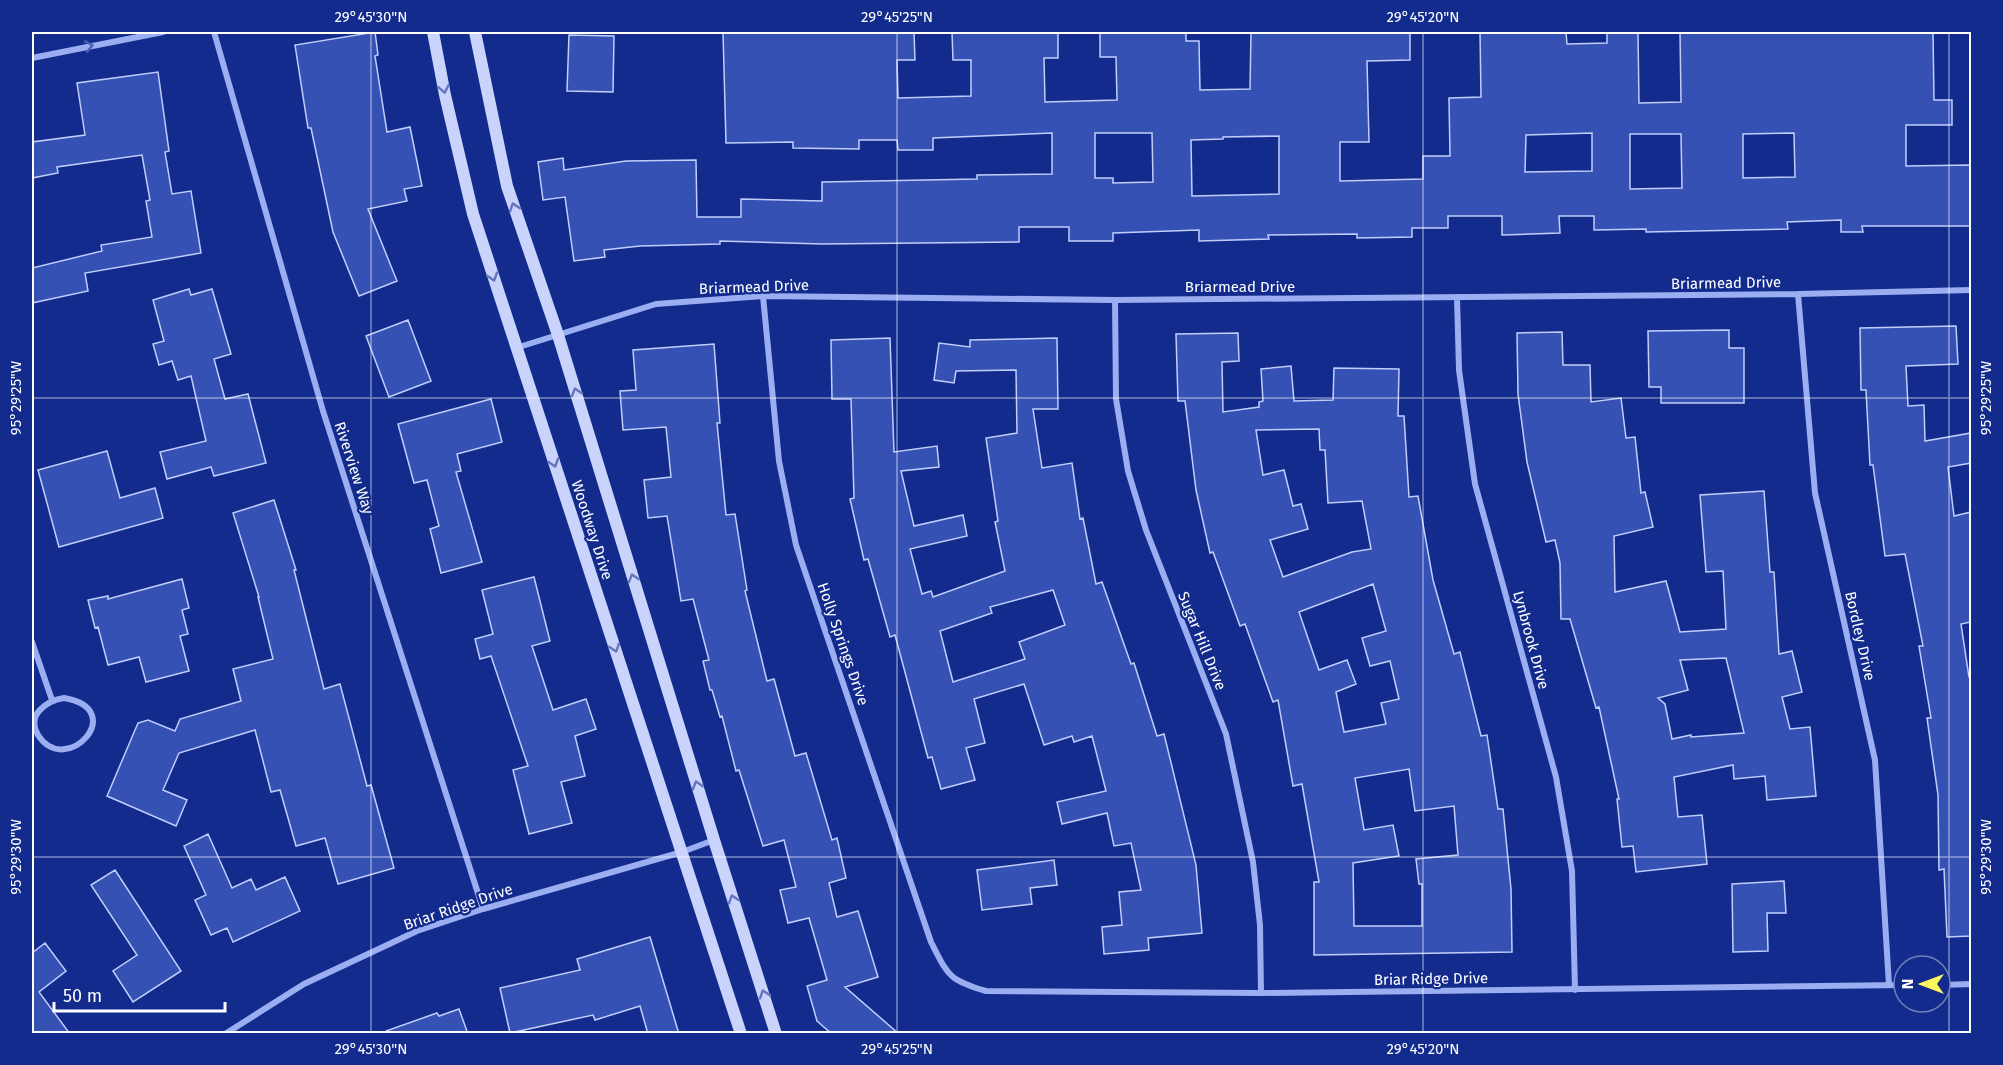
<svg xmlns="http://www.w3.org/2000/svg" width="2003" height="1065" font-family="'Fira Sans',sans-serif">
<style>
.building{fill:#3651b4;stroke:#c1cefc;stroke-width:1.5;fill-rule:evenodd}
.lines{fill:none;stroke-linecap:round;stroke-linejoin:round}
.street{stroke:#9baef1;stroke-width:6}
.secondary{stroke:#c9d3fc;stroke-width:12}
.oneway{stroke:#495fb4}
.oneway2{stroke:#6477be}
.ticks{fill:none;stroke:#fff;stroke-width:1.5;stroke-opacity:0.45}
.labels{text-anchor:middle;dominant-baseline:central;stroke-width:4.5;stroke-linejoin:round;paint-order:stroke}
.street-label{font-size:15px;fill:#fff;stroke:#122b8c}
.neatline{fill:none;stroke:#fff;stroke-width:2}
.ticks-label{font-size:15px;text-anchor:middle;fill:#fff}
</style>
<rect width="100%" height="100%" fill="#122b8c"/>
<path class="building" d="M375,32L378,55L375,56L387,132L410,127L422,186L404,189L407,201L368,209L397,281L359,296L333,232L311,128H308L295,45Z
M723,32H914L915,60H897L898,98L971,96V60H953L952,32H1058V58H1044L1045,102L1117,100L1116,57H1100V32H1186V41H1199L1200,90L1250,89L1251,32H1410V60L1367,61L1369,142H1340V181L1423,179V156H1450L1449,98L1481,97L1480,32H1566L1567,44L1607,43V32H1638L1639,103L1681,102L1680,32H1933L1934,100H1952V125H1906V166L1971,165V226H1862L1863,232H1841V220L1787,222L1788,229L1646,232V229L1594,230V216H1559L1560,233L1502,235V216H1448V228H1412V237L1357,238V234L1268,235L1269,239L1199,241V230L1113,233V241H1069V227H1019V242L822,244L720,241V244L640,246L604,250L605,257L574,261L565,197L543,200L538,162L563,158L564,170L626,161L696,160L697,217H741V199L822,201V182L977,179V175L1052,174V133L933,138V150H898L897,140H859V149L793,148V142L726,143ZM1095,133H1152L1153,182L1113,183V178H1095ZM1592,133V171L1525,172L1526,135ZM1794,133L1795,177L1743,178V134ZM1630,134H1681L1682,188L1630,189ZM1279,136V194L1192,196L1191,140L1223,139V137Z
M569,35L614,36L613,92L567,91Z
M158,72L169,151L165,152L172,194L191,191L201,253L85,273L88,291L32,303V268L102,251L101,245L152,237L146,201L150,200L142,155L57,167L58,173L32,178V142L85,135L77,83Z
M189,289L191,295L212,289L231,354L214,359L225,399L248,394L266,463L214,476L211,467L167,479L160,452L206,441L191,376L178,380L172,361L159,365L153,344L164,341L153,300Z
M408,320L431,381L389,397L366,336Z
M1956,326L1958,364L1906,366L1908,406L1924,405L1925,441L1971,433V463L1948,467L1954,516L1971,512V622L1961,624L1969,677H1971V936L1947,937L1944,869L1939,870L1938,795L1927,718H1931L1919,646H1923L1905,554L1885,556L1873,465H1870L1866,390H1861L1860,328Z
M1729,330V348H1744V403H1661V387H1649L1648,331Z
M1562,332L1563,365H1590L1591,402L1621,398L1626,438L1635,437L1641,493L1645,492L1653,527L1614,536L1615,592L1666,581L1680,632L1726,629L1723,571L1706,572L1700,495L1764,491L1770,572H1774L1779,654L1792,651L1802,692L1782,697L1790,729L1810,727L1816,796L1767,800L1765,776L1734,779L1733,765L1674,777L1678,817L1702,815L1707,864L1636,872L1633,846L1622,847L1617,799H1619L1599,707L1596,708L1570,619H1561L1560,563L1555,540L1546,542L1527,462L1518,394L1517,333ZM1726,658L1744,733L1691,737V735L1672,739L1665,704L1658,698L1688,690L1680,660Z
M1238,333L1239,361L1222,362L1223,412L1259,407V402L1263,401L1261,369L1291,366L1294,401L1333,400L1334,368L1399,369L1398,416H1404L1409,497L1418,496L1433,580L1454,654L1460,652L1481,736L1487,735L1498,809H1503L1511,889L1512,952L1314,955V882H1319L1302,784L1293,786L1278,700L1273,702L1245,624L1240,626L1213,552L1210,553L1196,490L1185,401H1178L1176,334ZM1319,429L1320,450H1325L1328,503L1362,501L1371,549L1352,552L1283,577L1270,540L1308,529L1301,504L1293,506L1284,470L1263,475L1256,430ZM1373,584L1386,631L1362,638L1370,666L1390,661L1399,699L1381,703L1386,724L1344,732L1336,692L1356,684L1347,660L1319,670L1299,612ZM1409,769L1415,811L1454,806L1458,855L1416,859L1419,884H1422V926H1354L1353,863L1399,856L1393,825L1364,830L1355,778Z
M890,338L894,452L937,446L939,467L901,471L914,526L963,515L967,536L910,549L922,594L931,591L933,597L1005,571L995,522L998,521L986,438L1017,433L1016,370L956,371L954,383L934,380L939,343L970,347V340L1057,338L1058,409H1033L1042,468L1072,463L1080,519L1083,518L1096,584L1102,582L1131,664L1134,663L1157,736L1164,734L1196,865L1202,933L1148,938L1149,950L1104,954L1102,927L1122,925L1119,892L1141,890L1131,843L1114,846L1107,813L1062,824L1057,802L1106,791L1092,736L1074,742L1072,736L1044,745L1024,684L974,699L985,743L966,748L975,780L941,789L932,757L928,758L895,635L890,637L868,559L864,560L850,499L854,498L851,399H832L831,340ZM1053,590L1065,625L1019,642L1025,659L953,682L940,631L992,613L990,607Z
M714,344L720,423H717L726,515L735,514L747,590L745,591L767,681L774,679L795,756L806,753L832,840L837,838L846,878L829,883L837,917L858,911L878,977L845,987L899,1034H832L817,1021L807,986L827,980L809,918L788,923L780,890L796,887L784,840L763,846L739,770L736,771L722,716L720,717L712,690H710L703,661L709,660L693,599L681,601L667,516L648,518L644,480L671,477L666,427L623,430L620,391L636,390L633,350Z
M491,399L502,442L457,454L461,471L456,472L482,562L441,573L430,529L439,526L427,480L414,483L398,424Z
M107,451L120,498L155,488L163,518L59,547L38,470Z
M274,500L296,570H294L324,689L340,684L367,786L371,785L394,868L338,884L325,838L296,846L280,790L271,792L255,730L179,753L163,790L187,800L176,826L107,796L138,723L148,720L175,731L180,719L241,701L233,669L273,659L258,597H259L233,513Z
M534,577L550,641L532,646L553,710L586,699L596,729L575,736L585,776L561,782L572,823L529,834L513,770L528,766L491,656L480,659L475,639L493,634L482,590Z
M182,579L189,608L182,610L188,634L180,636L189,671L146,682L139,657L108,665L98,627L95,628L88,600L108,596V599Z
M208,834L232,888L251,879L256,890L285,877L300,911L233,942L227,928L211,935L195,900L206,895L184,846Z
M1054,860L1057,885L1030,888L1032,904L982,910L977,870Z
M115,870L181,971L133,1002L113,971L137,955L91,885Z
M1784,881L1786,913H1767L1768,951L1733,952L1732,884Z
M650,937L679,1034H648L640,1006L595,1020L593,1015L510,1033L500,988L580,970L577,959Z
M45,943L66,971L39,992L70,1034H32V953Z
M459,1009L468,1034H386V1031L437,1013L439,1016Z"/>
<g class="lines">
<path class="street" d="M214,32L323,411L483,909
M32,58L163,32
M1798,294L1815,493L1875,760L1889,985
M763,296L779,461L796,545L931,942C948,975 948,980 986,991L1261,993L1904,985
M1457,297L1459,370L1475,484L1556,777L1572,871L1575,990
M1115,300L1116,399L1128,471L1146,530L1226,734L1253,862L1260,925L1261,993
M516,348L656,304L763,296L1115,300L1798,294L1972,290
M32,642L52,700
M64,698C130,709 66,779 38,735C26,715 46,701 64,698Z
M1940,985L1972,984
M225,1034L304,984L417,931L483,909L682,852L714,840"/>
<path class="secondary" d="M433,32L445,95L473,214L741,1034
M475,32L507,186L558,335L714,840L776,1034"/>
</g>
<defs><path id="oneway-chevron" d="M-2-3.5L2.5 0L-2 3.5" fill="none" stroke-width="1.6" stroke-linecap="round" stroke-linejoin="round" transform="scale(1.5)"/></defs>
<use class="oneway" href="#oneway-chevron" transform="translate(89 46) rotate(-11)"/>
<g class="oneway2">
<use href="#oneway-chevron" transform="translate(444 89) rotate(79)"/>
<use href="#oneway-chevron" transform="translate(514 207) rotate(-109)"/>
<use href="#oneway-chevron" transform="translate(493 277) rotate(72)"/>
<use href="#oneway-chevron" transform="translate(576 392) rotate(-107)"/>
<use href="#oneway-chevron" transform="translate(554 463) rotate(72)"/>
<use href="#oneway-chevron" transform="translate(633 578) rotate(-107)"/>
<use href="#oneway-chevron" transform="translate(615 648) rotate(72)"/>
<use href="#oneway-chevron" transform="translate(697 785) rotate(-107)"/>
<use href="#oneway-chevron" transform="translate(733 899) rotate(-108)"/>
<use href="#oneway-chevron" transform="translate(764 994) rotate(-108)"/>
</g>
<path class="ticks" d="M371,32V1034M897,32V1034M1423,32V1034M1949,32V1034M32,398H1972M32,857H1972"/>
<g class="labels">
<g class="street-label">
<text transform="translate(1726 283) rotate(-1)">Briarmead Drive</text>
<text transform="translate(754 287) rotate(-2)">Briarmead Drive</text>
<text x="1240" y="287">Briarmead Drive</text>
<text transform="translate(354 468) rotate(72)">Riverview Way</text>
<text transform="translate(592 530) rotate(72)">Woodway Drive</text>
<text transform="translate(1860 636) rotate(77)">Bordley Drive</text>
<text transform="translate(1531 640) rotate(75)">Lynbrook Drive</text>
<text transform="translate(1202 641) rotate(68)">Sugar Hill Drive</text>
<text transform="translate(843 644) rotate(71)">Holly Springs Drive</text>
<text transform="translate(458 907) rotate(-19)">Briar Ridge Drive</text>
<text transform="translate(1431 979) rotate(-1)">Briar Ridge Drive</text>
</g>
</g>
<rect width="2003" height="1065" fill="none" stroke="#122b8c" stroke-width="66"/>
<g transform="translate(1922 984) rotate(270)"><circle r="28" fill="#122b8c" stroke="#7180ba" stroke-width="1.5"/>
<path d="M0-4.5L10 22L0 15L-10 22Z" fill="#fff65b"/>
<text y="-9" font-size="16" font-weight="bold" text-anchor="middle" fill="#ffffff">N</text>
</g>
<path d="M54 1002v9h171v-9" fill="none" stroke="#ffffff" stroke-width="3"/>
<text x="63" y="1002" font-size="18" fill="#ffffff" stroke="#122b8c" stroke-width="4.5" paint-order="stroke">50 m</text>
<rect x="33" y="33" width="1937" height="999" class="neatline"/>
<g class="ticks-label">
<text x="371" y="22">29°45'30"N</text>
<text x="897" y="22">29°45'25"N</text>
<text x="1423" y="22">29°45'20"N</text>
<text transform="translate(1986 398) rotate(-90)" y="5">95°29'25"W</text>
<text transform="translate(16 398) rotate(-90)" y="5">95°29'25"W</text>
<text transform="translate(1986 857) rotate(-90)" y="5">95°29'30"W</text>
<text transform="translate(16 857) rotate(-90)" y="5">95°29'30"W</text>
<text x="371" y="1054">29°45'30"N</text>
<text x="897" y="1054">29°45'25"N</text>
<text x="1423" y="1054">29°45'20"N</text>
</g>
</svg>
